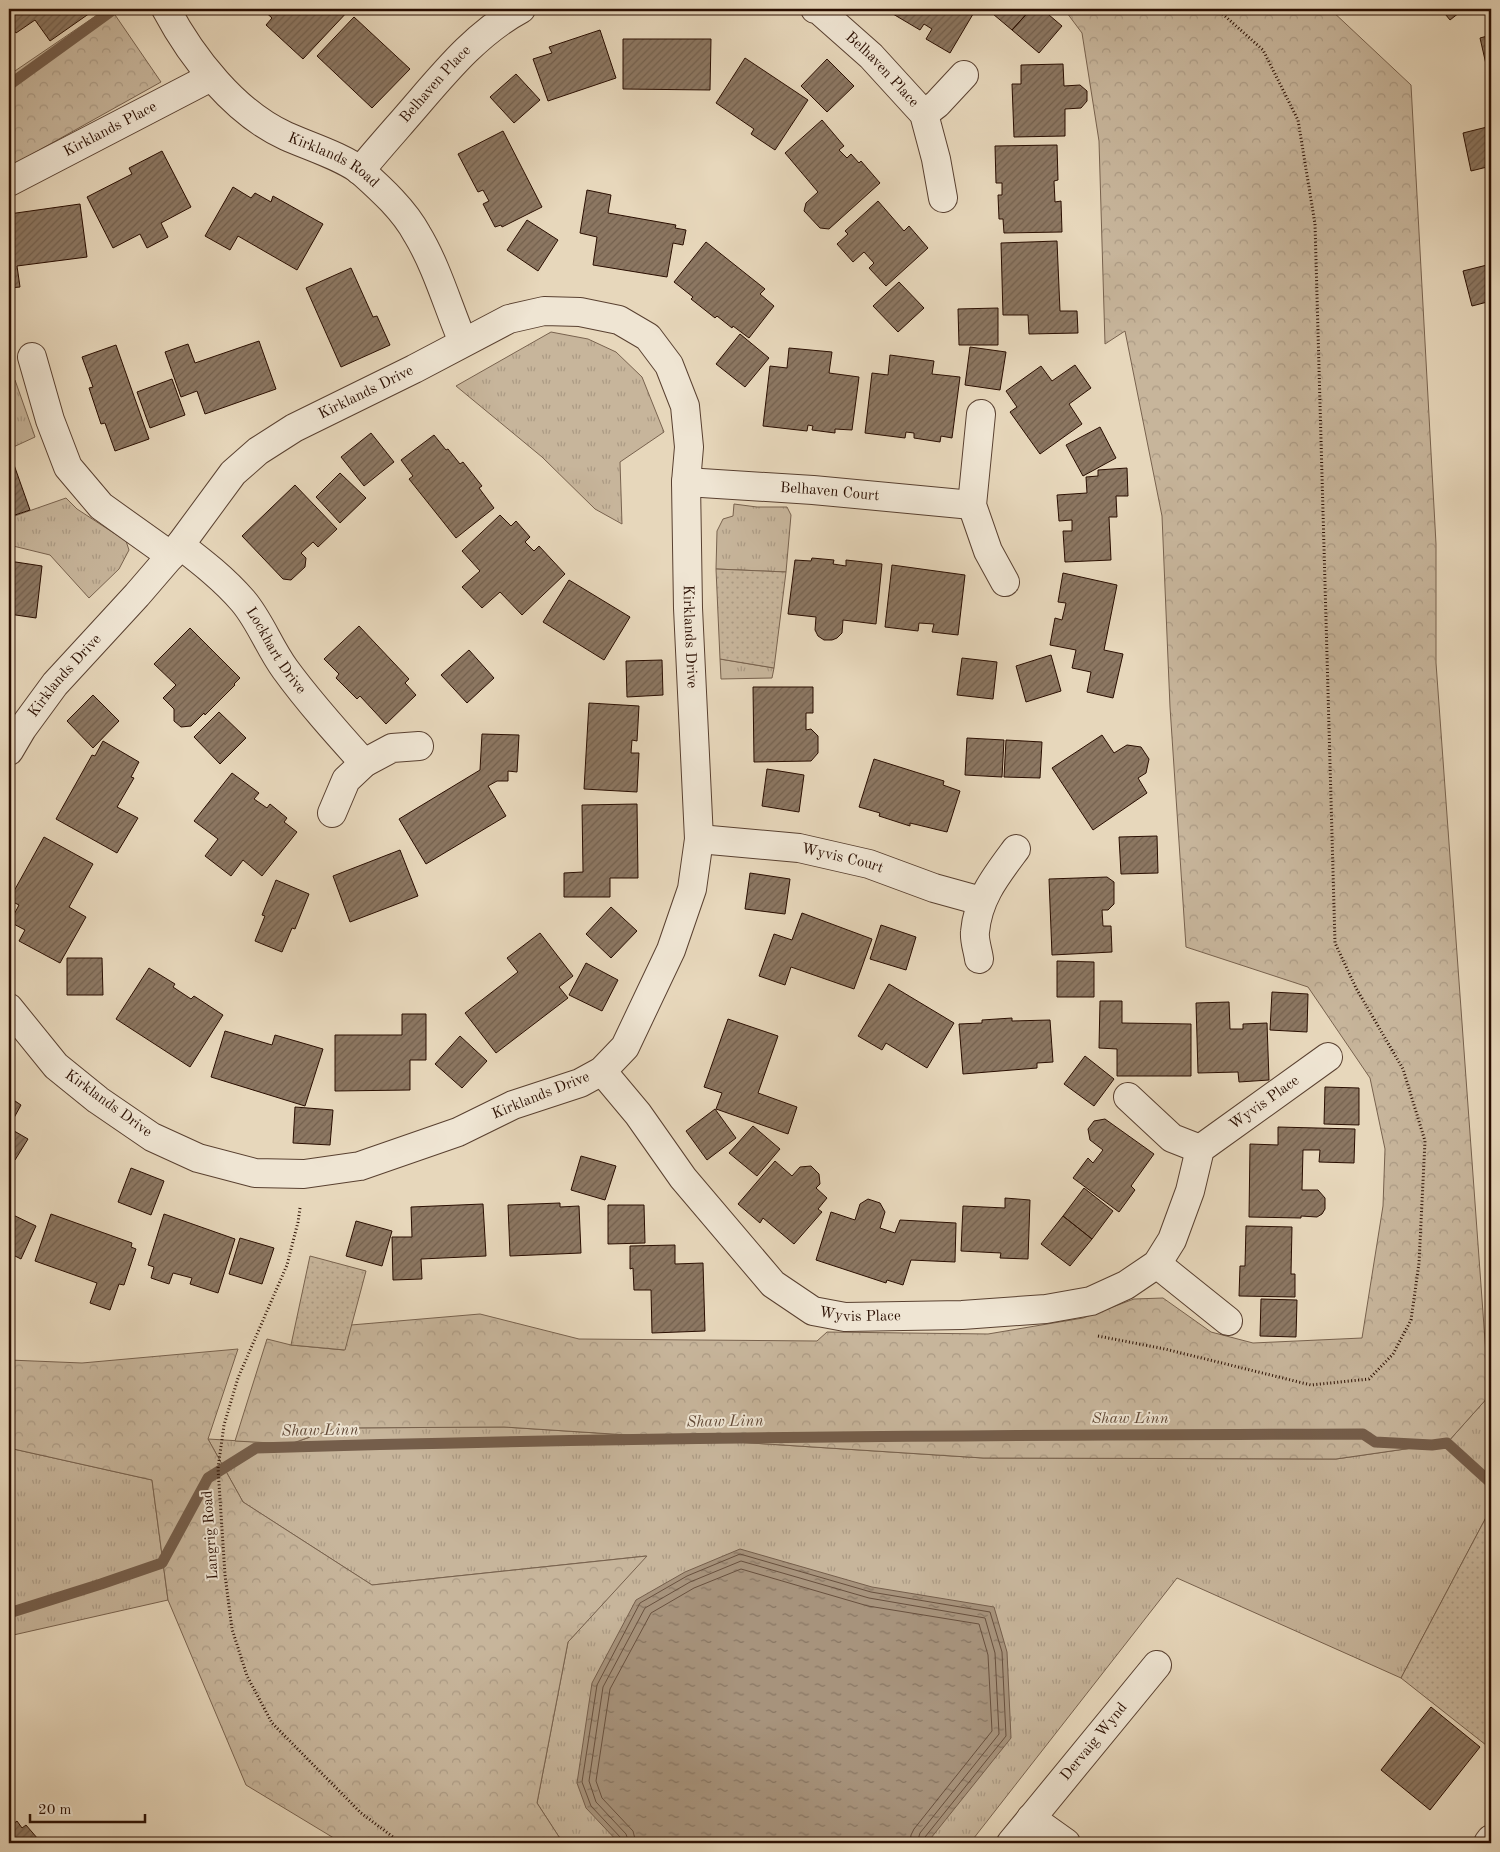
<svg xmlns="http://www.w3.org/2000/svg" width="1500" height="1852" font-family="'Old Standard TT',serif">
<style>
.grass{fill:url(#grass-tufts);stroke:#78624e}
.forest{fill:url(#forest-crowns);stroke:#78624e}
.park{fill:url(#park-dots);stroke:#78624e}
.water{fill:url(#water-ripples);stroke:#755e4b}
.lines{fill:none;stroke-linecap:round;stroke-linejoin:round}
.shore{stroke:#68503e;stroke-width:1}
.stream{stroke:#755e4b;stroke-width:11}
.building{fill:url(#building-hatch);stroke:#2a0e01}
.street-casing{stroke:#594030;stroke-width:30}
.path{stroke:#2a0e01;stroke-width:3;stroke-dasharray:1 2.5;stroke-linecap:butt}
.street{stroke:#efe5d3;stroke-width:28}
.labels{text-anchor:middle;dominant-baseline:central;stroke-width:4;stroke-linejoin:round;paint-order:stroke}
.street-label{font-size:15px;fill:#2a0e01;stroke:#efe5d3}
.water-label{font-size:16px;font-style:italic;fill:#624a38;stroke:#efe5d3}
</style>
<defs>
<pattern id="grass-tufts" width="24" height="20" patternUnits="userSpaceOnUse" patternTransform="scale(1.25)"><rect width="24" height="20" fill="#c7b59b"/><path d="M3 7l-1-3M5 7V3M7 7l1-3M15 17l-1-3M17 17v-4M19 17l1-3" fill="none" stroke="#ab9a84"/></pattern>
<pattern id="forest-crowns" width="20" height="18" patternUnits="userSpaceOnUse" patternTransform="scale(1.25)"><rect width="20" height="18" fill="#c7b59b"/><path d="M2 6a3 3 0 1 1 6 0M12 15a3 3 0 1 1 6 0" fill="none" stroke="#ab9a84"/></pattern>
<pattern id="park-dots" width="8" height="8" patternUnits="userSpaceOnUse" patternTransform="scale(1.25)"><rect width="8" height="8" fill="#c7b59b"/><path d="M2 2h.1M6 6h.1" fill="none" stroke="#ab9a84" stroke-width="1.8" stroke-linecap="round"/></pattern>
<pattern id="water-ripples" width="26" height="14" patternUnits="userSpaceOnUse" patternTransform="scale(1.25)"><rect width="26" height="14" fill="#a7937c"/><path d="M2 4q2-2 4 0t4 0M15 11q2-2 4 0t4 0" fill="none" stroke="#887663"/></pattern>
<pattern id="building-hatch" width="6" height="6" patternUnits="userSpaceOnUse" patternTransform="scale(1.25)"><rect width="6" height="6" fill="#8c7762"/><path d="M-1 1l2-2M0 6l6-6M5 7l2-2" fill="none" stroke="#73604e"/></pattern>
</defs>
<rect width="100%" height="100%" fill="#e7d7bb"/>
<filter id="stains"><feTurbulence type="fractalNoise" baseFrequency=".004" numOctaves="4"/><feColorMatrix values="0 0 0 0 .2 0 0 0 0 .09 0 0 0 0 .02 0 0 0 .5 -.17"/></filter>
<radialGradient id="worn" r=".72"><stop offset=".6" stop-color="#630" stop-opacity="0"/><stop offset="1" stop-color="#630" stop-opacity=".3"/></radialGradient>
<path class="grass" d="M551,332L588,339L616,352L642,377L664,432L620,462L622,524L595,509L542,457L456,386Z
M9,376L15,380L35,437L9,449Z
M66,498L77,509L126,541L129,550L119,569L89,598L50,555L9,545V518Z
M734,504L757,507H787L791,515L786,572L716,569L717,531L723,519L733,516Z
M720,659L774,668L772,678L721,679Z
M1489,1396L1491,1399V1508L1401,1678L1177,1578L970,1843H563L537,1803L568,1642L646,1556L372,1585L243,1502L208,1439L290,1444L336,1428L504,1427L983,1458L1336,1459L1447,1443Z
M9,1448L152,1480L168,1600L9,1636Z"/>
<path class="forest" d="M106,9H111L161,82L9,167V75Z
M1064,9H1330L1411,85L1436,544V663L1489,1396L1447,1443L1336,1459L983,1458L504,1427L336,1428L290,1444L235,1441L267,1339L291,1345L344,1350L351,1325L480,1314L579,1339L817,1341L827,1332L988,1334L1083,1318L1134,1299L1163,1298L1211,1332L1253,1343L1362,1338L1383,1206L1385,1149L1370,1078L1308,987L1186,947L1170,707L1162,516L1125,331L1105,344L1099,141L1082,33Z
M238,1349L208,1439L243,1502L372,1585L647,1556L568,1642L537,1803L563,1843H342L246,1785L168,1600L152,1480L9,1448V1360L82,1363Z"/>
<path class="park" d="M716,569L786,572L774,668L720,659Z
M310,1256L366,1271L345,1350L291,1345Z
M1491,1508V1749L1401,1678Z"/>
<path class="water" d="M740,1549L872,1587L994,1607L1007,1652L1011,1738L927,1843H619L586,1808L577,1783L592,1683L636,1600L685,1572Z"/>
<g class="lines">
<path class="shore" d="M622,1843L621,1838L591,1806L582,1782L597,1685L640,1603L687,1576L740,1554L871,1592L990,1612L1002,1652L1006,1736L925,1837L923,1843
M629,1843L626,1834L596,1802L589,1781L603,1687L645,1608L690,1582L741,1561L869,1598L985,1618L995,1653L999,1734L920,1833L917,1843
M636,1843L633,1831L602,1798L596,1781L610,1689L651,1613L694,1588L741,1569L868,1606L979,1624L988,1655L992,1731L914,1829L911,1835L910,1843"/>
<path class="stream" d="M9,85L114,9
M9,1613L101,1584L162,1563L208,1478L256,1448C625,1437 994,1435 1363,1434L1375,1442L1432,1445L1447,1443L1491,1483"/>
</g>
<path class="building" d="M9,9H86L90,13L50,41L35,20L16,33L9,23Z
M262,9H350L303,59L266,25L272,18Z
M896,9H976L950,53L926,39L932,29L924,24L920,30L893,14Z
M987,9H1031L1012,30Z
M1031,9H1042L1062,26L1039,53L1012,30Z
M1441,9H1464L1450,20Z
M354,17L410,69L372,108L317,56Z
M600,30L616,78L548,101L533,59L552,53L549,47Z
M1491,35V86L1480,38Z
M623,39H711L710,90L623,89Z
M745,58L808,100L775,150L751,134L754,129L716,103Z
M827,59L854,86L827,112L801,86Z
M1063,64L1064,86L1080,85L1087,91V101L1081,108L1065,109V136L1014,137L1012,84H1021V65Z
M516,74L540,100L514,123L490,97Z
M822,120L844,146L839,150L847,158L851,154L859,163L861,161L880,183L829,229L820,228L804,211L806,203L818,192L785,153Z
M1491,126V166L1471,171L1463,133Z
M503,131L542,207L502,227L501,225L495,227L483,204L489,201L483,190L478,192L458,154Z
M1057,145L1058,180L1054,181L1055,202L1061,201L1062,232L1004,233L1003,219H999L998,195H1002V183H996L995,146Z
M162,151L191,207L161,223L168,237L147,248L140,234L113,248L87,197L132,174L129,168Z
M233,187L251,198L255,193L271,202L273,196L323,224L297,270L238,236L230,250L205,236Z
M587,190L611,195L608,213L676,225L675,228L686,230L683,245L673,243L667,277L593,265L597,237L580,233Z
M878,201L904,231L909,226L928,248L886,286L869,268L874,263L864,252L853,262L837,244L848,234L845,231Z
M80,204L87,257L17,266L20,287L9,288V248L11,247L9,214Z
M527,220L558,240L538,271L507,250Z
M1491,229V253L1486,231Z
M1057,241L1060,311H1077L1078,333L1029,334L1028,315H1003L1001,243Z
M706,242L765,289L760,294L774,306L749,338L733,326L732,328L717,316L715,318L691,299L693,297L674,282Z
M1491,264V301L1472,306L1463,271Z
M351,268L373,317L377,316L390,345L341,367L306,288Z
M899,282L924,308L898,332L873,306Z
M998,308V345H959L958,309Z
M740,334L769,358L745,387L716,364Z
M259,341L276,389L205,414L197,391L181,397L165,352L188,344L195,363Z
M116,345L149,439L115,451L105,423L101,424L89,388L93,387L82,357Z
M970,347L1006,352L1000,390L965,385Z
M789,348L832,352L829,373L859,377L852,430L835,429V433L812,430L813,426L808,425L807,431L763,426L770,366L787,368Z
M890,355L934,361L932,374L960,377L952,438L941,436L940,442L914,438V433L906,432L905,438L865,433L872,373L888,375Z
M1075,365L1091,388L1069,404L1082,424L1040,454L1010,412L1017,407L1006,391L1041,366L1052,381Z
M172,379L185,415L150,428L137,392Z
M1100,427L1116,458L1083,476L1066,445Z
M371,433L394,462L364,486L341,457Z
M434,435L446,450L448,449L460,464L463,462L482,486L479,488L494,508L456,538L409,479L413,476L401,460Z
M13,462L30,510L9,517V463Z
M1127,468L1128,496H1116L1117,517H1109L1111,560L1065,562L1063,531H1072V520L1059,521L1057,495L1087,493L1086,477L1098,476V470Z
M340,473L366,498L340,523L316,497Z
M295,485L337,529L318,547L313,542L301,553L306,558L305,567L291,580L283,579L242,536Z
M500,515L511,526L516,521L530,537L525,542L534,551L539,546L565,574L522,615L500,592L482,608L462,587L480,571L462,551Z
M812,558L834,560L833,564L846,566V560L882,564L876,624L843,620L842,633L837,638L832,640H824L818,636L815,630L816,617L788,614L795,560L811,561Z
M9,561L42,566L36,618L9,614Z
M892,565L965,575L958,635L932,632L934,624L919,623L918,631L885,627Z
M1063,573L1117,585L1104,650L1123,654L1113,698L1087,692L1091,672L1072,668L1076,650L1050,645L1055,618L1062,620L1066,603L1058,602Z
M569,580L630,617L604,660L543,622Z
M359,626L409,679L405,683L416,695L386,724L360,696L357,699L336,678L339,674L324,659Z
M190,628L240,678L234,684L235,685L205,715L204,713L191,726L181,727L174,721V709L163,698L176,685L154,664Z
M469,650L494,678L467,703L441,675Z
M1051,655L1061,691L1026,702L1016,666Z
M962,658L997,662L993,699L957,695Z
M662,660L663,695L627,697L626,661Z
M753,687H813V713H806V730L811,729L818,736V753L811,761L754,762Z
M93,695L119,721L93,748L67,721Z
M589,703L639,706L637,741L632,740L631,753H639L637,792L584,789Z
M219,712L246,738L220,764L194,737Z
M482,734L519,735L517,772L508,771V781H497L488,786L506,816L426,864L399,819L480,770Z
M1102,735L1114,753L1127,745L1141,747L1149,759L1146,773L1138,778L1147,793L1093,830L1052,768Z
M967,738L1004,740L1002,777L965,775Z
M1006,740L1042,742L1040,778L1004,777Z
M103,741L139,762L131,777L134,778L117,807L138,818L117,853L56,819L92,755L95,756Z
M874,759L944,781L943,785L960,791L947,832L910,823V826L879,816L880,813L859,807Z
M767,769L804,775L799,812L762,806Z
M232,773L259,793L254,799L267,808L270,804L287,818L284,822L297,832L262,876L243,860L231,876L205,856L218,839L194,821Z
M637,804L638,878H610V897H564V873L583,872L582,805Z
M1157,836L1158,873L1121,874L1119,837Z
M44,837L93,864L69,907L86,917L60,963L19,941L25,930L10,922L19,905L9,900Z
M400,850L418,896L350,922L333,876Z
M750,873L790,879L785,914L745,909Z
M1107,877L1114,882V904L1108,910H1102L1103,926H1111L1112,952L1052,955L1049,879Z
M276,880L309,894L295,929L292,928L282,952L255,941L265,916L262,915Z
M611,907L637,931L611,958L586,934Z
M802,913L872,939L854,989L791,967L785,985L759,976L774,934L792,940Z
M881,925L916,937L906,970L870,959Z
M540,933L573,976L559,987L568,998L496,1053L465,1013L518,972L507,958Z
M67,958H102L103,995H67Z
M1057,961L1094,962V997H1057Z
M586,963L618,980L602,1011L569,995Z
M149,968L175,984L173,987L191,999L194,996L223,1015L190,1067L116,1019Z
M889,984L954,1023L927,1068L886,1043L882,1050L858,1036Z
M1272,992L1308,994L1307,1032L1270,1030Z
M1100,1001H1122V1023L1191,1024V1076H1117V1049L1099,1048Z
M1229,1002L1230,1029H1243V1024L1267,1023L1269,1080L1239,1082L1238,1072L1198,1073L1196,1003Z
M402,1014H426V1060H410V1090L335,1091V1035H402Z
M1012,1018V1021L1050,1020L1053,1062L1037,1063V1068L963,1074L959,1024L982,1023V1020Z
M728,1019L778,1036L758,1093L797,1107L788,1134L716,1109L722,1093L704,1087Z
M225,1031L272,1045L275,1035L323,1049L305,1106L211,1077Z
M460,1036L487,1061L462,1088L435,1064Z
M1085,1056L1114,1079L1094,1106L1064,1084Z
M1325,1087L1359,1088V1125L1324,1124Z
M9,1097L21,1105L9,1127Z
M295,1107L333,1110L330,1145L293,1143Z
M715,1109L736,1138L707,1160L686,1131Z
M1105,1119L1154,1154L1131,1186L1135,1190L1119,1212L1073,1178L1088,1158L1093,1163L1103,1150L1090,1140L1088,1129L1094,1121Z
M753,1126L780,1149L757,1176L729,1153Z
M1278,1127L1355,1129L1354,1163L1319,1162L1320,1150H1303L1302,1190H1318L1325,1198V1209L1322,1214L1317,1217L1301,1216V1218L1249,1217L1250,1144L1278,1145Z
M9,1128L28,1139L15,1160L9,1156Z
M581,1156L616,1166L605,1200L571,1190Z
M775,1161L792,1176L800,1167L811,1166L819,1174L820,1184L816,1188L827,1198L818,1209L822,1212L794,1244L763,1218L760,1223L738,1204Z
M131,1168L164,1181L151,1215L118,1202Z
M1084,1188L1113,1211L1092,1239L1063,1216Z
M1005,1198L1030,1200L1028,1259L1000,1258L1001,1253L961,1251L963,1206L1005,1208Z
M868,1199L880,1203L885,1212L880,1228L895,1233L900,1220L956,1223L955,1262L911,1260L903,1285L887,1280L886,1283L816,1260L831,1212L855,1220L860,1204Z
M560,1203V1207L579,1206L581,1253L510,1256L508,1205Z
M483,1204L486,1256L421,1259L422,1279L393,1280L392,1237H412L411,1207Z
M608,1205H644L645,1243L608,1244Z
M9,1213L36,1226L21,1259L9,1253Z
M51,1214L132,1243L131,1247L136,1249L124,1285L119,1284L110,1310L90,1303L97,1283L35,1261Z
M164,1214L235,1239L218,1293L190,1284L192,1278L173,1273L169,1284L151,1278L154,1267L148,1265Z
M1063,1216L1092,1239L1070,1266L1041,1244Z
M356,1221L392,1231L382,1266L346,1256Z
M1246,1226L1292,1227L1291,1274H1295V1297L1239,1296L1240,1266H1245Z
M240,1238L274,1248L262,1284L229,1274Z
M675,1245V1264L703,1263L705,1331L652,1333L651,1290H634L633,1268L630,1269V1246Z
M1261,1299L1297,1300L1296,1337L1260,1336Z
M1431,1707L1480,1747L1430,1810L1381,1770Z
M9,1819L13,1824L17,1821L22,1828L26,1825L38,1839L34,1843H9Z"/>
<g class="lines">
<defs>
<g id="street">
<path id="s1" d="M166,9C192,58 235,113 286,136C308,146 344,157 362,172C382,190 404,210 417,234C437,267 448,307 463,342"/>
<path id="s2" d="M815,9L819,10L871,56L924,114L936,159L943,198"/>
<path d="M924,114L937,104L964,75"/>
<path id="s3" d="M360,171C378,149 397,128 415,107C446,71 478,32 521,9"/>
<path id="s4" d="M9,182L211,77"/>
<path d="M32,357L50,420L68,467L101,506L171,556"/>
<path d="M981,414L972,505L988,551L1005,582"/>
<path id="s5" d="M686,482L813,490L972,505"/>
<path id="s6" d="M180,545C202,562 224,579 243,601C260,621 269,647 285,669C309,702 336,732 364,763"/>
<path id="s7" d="M9,751L22,729L55,684L137,595L180,545L233,473L258,451L294,428L414,369L509,319L544,311L580,312L619,320L648,337L669,365L685,406L689,447L686,482L688,608L699,839L692,889L671,950L625,1047L602,1071L580,1083L513,1105L458,1132L360,1166L304,1174L255,1173L198,1158L152,1137L98,1100L56,1066L9,1008"/>
<path d="M332,813L346,780L364,763L392,748L419,746"/>
<path id="s8" d="M699,839L799,848L869,864L934,888L981,901"/>
<path d="M979,959C978,951 974,940 975,932C978,898 996,876 1016,849"/>
<path id="s9" d="M602,1071L638,1114L683,1178L773,1284L813,1311L845,1317L962,1315L1046,1309L1091,1301L1126,1285L1157,1264L1172,1240L1190,1191L1200,1149L1328,1057"/>
<path d="M1128,1097L1172,1138L1200,1149"/>
<path d="M1157,1264L1228,1321"/>
<path d="M1031,1818L1066,1843"/>
<path id="s10" d="M1011,1843L1157,1665"/>
<path d="M1488,1843L1491,1839"/>
</g>
</defs>
<use href="#street" class="street-casing"/>
<path class="path" d="M300,1208L298,1222L287,1265L238,1378L224,1425L218,1468L225,1575L232,1629L247,1676L272,1723L361,1813L401,1843
M1098,1336L1165,1349L1311,1385L1369,1379L1393,1354L1411,1320L1419,1263L1425,1141L1403,1069L1356,988L1335,943L1315,224L1298,120L1263,50L1217,9"/>
<use href="#street" class="street"/>
</g>
<g class="labels">
<g class="street-label">
<text stroke="none"><textPath href="#s2" startOffset="91">Belhaven Place</textPath></text>
<text stroke="none"><textPath href="#s3" startOffset="115">Belhaven Place</textPath></text>
<text stroke="none"><textPath href="#s4" startOffset="114">Kirklands Place</textPath></text>
<text stroke="none"><textPath href="#s1" startOffset="231">Kirklands Road</textPath></text>
<text stroke="none"><textPath href="#s7" startOffset="514">Kirklands Drive</textPath></text>
<text stroke="none"><textPath href="#s5" startOffset="144">Belhaven Court</textPath></text>
<text stroke="none"><textPath href="#s7" startOffset="1130">Kirklands Drive</textPath></text>
<text stroke="none"><textPath href="#s6" startOffset="144">Lockhart Drive</textPath></text>
<text stroke="none"><textPath href="#s7" startOffset="94">Kirklands Drive</textPath></text>
<text stroke="none"><textPath href="#s8" startOffset="145">Wyvis Court</textPath></text>
<text transform="translate(541 1096) rotate(-22)">Kirklands Drive</text>
<text stroke="none"><textPath href="#s9" startOffset="880">Wyvis Place</textPath></text>
<text transform="translate(108 1104) rotate(36)">Kirklands Drive</text>
<text stroke="none"><textPath href="#s9" startOffset="369">Wyvis Place</textPath></text>
<text transform="translate(211 1535) rotate(-94)">Langrig Road</text>
<text stroke="none"><textPath href="#s10" startOffset="131">Dervaig Wynd</textPath></text>
</g>
<g class="water-label">
<text x="1130" y="1419">Shaw Linn</text>
<text transform="translate(725 1422) rotate(-1)">Shaw Linn</text>
<text transform="translate(320 1431) rotate(-1)">Shaw Linn</text>
</g>
</g>
<rect width="1500" height="1852" fill="none" stroke="#e7d7bb" stroke-width="30"/>
<rect x="10" y="10" width="1480" height="1832" fill="none" stroke="#2a0e01" stroke-width="2.5"/>
<rect x="15" y="15" width="1470" height="1822" fill="none" stroke="#2a0e01"/>
<path d="M30 1814v8h115v-8" fill="none" stroke="#2a0e01" stroke-width="2.5"/>
<text x="38" y="1814" font-size="15" fill="#2a0e01" stroke="#efe5d3" stroke-width="4" paint-order="stroke">20 m</text>
<rect width="100%" height="100%" filter="url(#stains)"/>
<rect width="100%" height="100%" fill="url(#worn)"/>
</svg>
